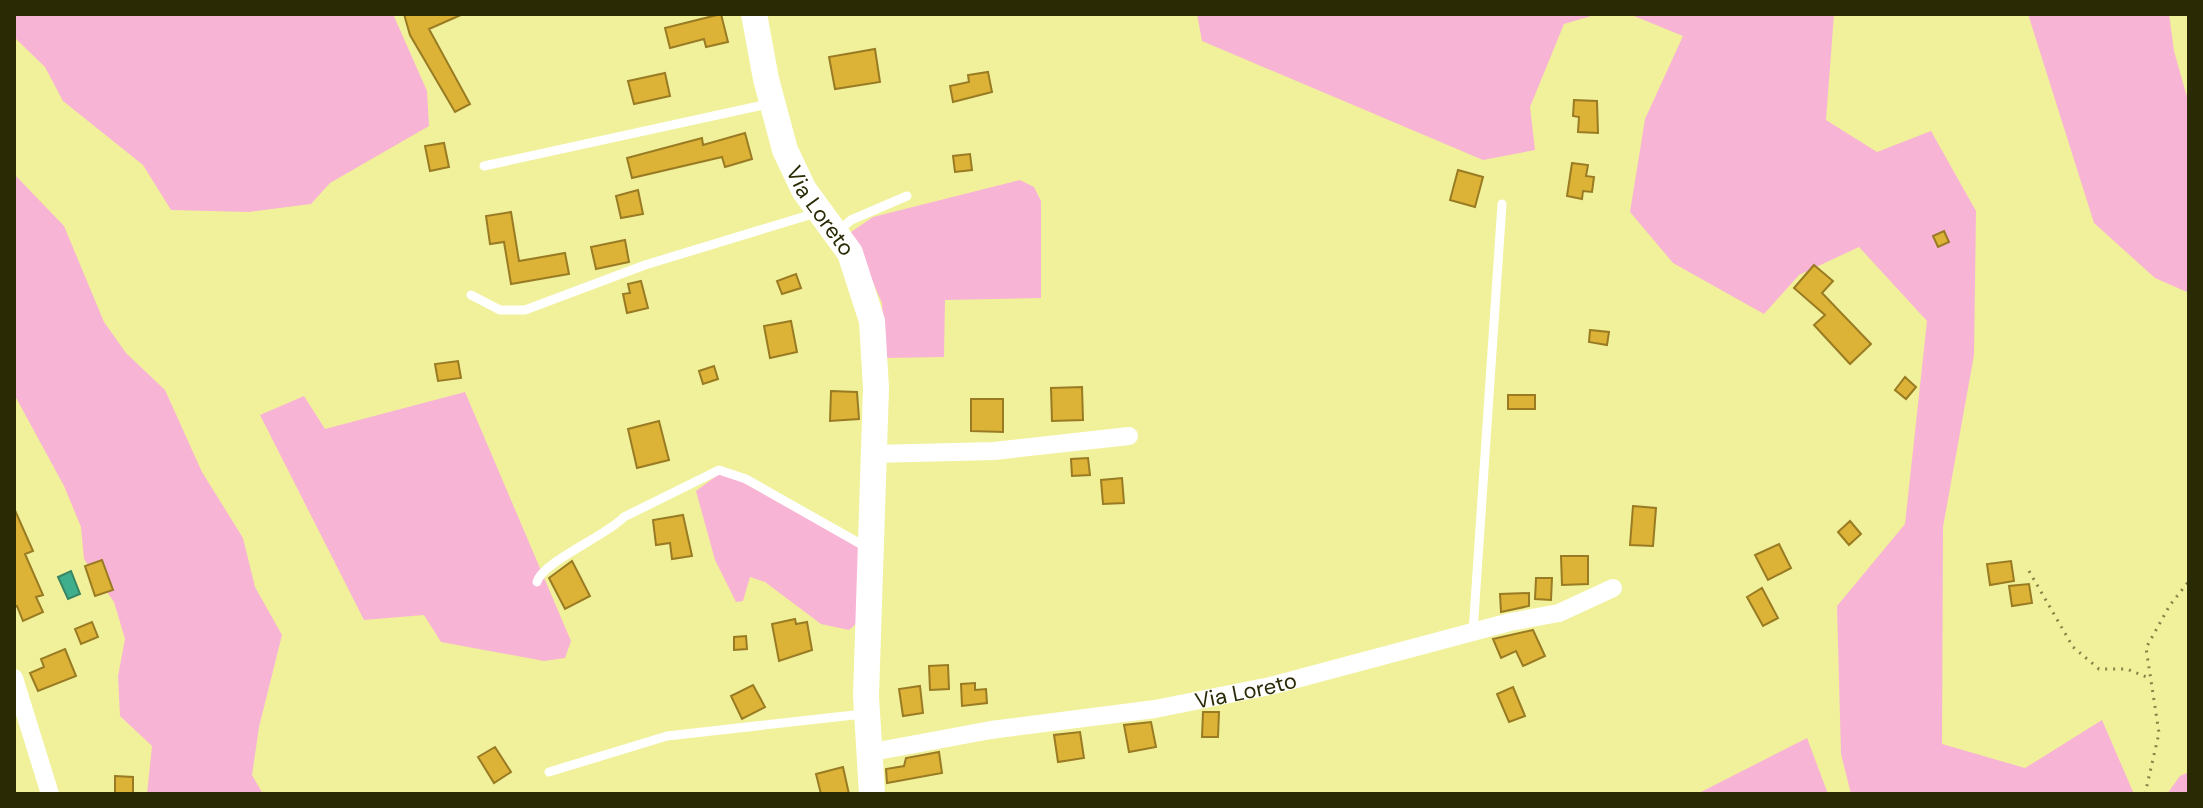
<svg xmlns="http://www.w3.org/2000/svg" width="2203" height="808" font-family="'DM Sans',sans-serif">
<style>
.green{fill:#f8b4d5}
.water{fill:#3fae8c;stroke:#398664;stroke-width:2}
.building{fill:#dcb237;stroke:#997b23;stroke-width:2}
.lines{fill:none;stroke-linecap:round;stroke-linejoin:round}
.path{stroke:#848449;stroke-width:3;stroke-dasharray:2 6;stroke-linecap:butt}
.lane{stroke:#fff;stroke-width:9}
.street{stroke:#fff;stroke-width:18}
.secondary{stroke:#fff;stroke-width:26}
.labels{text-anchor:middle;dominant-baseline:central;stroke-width:8;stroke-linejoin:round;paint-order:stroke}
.street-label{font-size:22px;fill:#2a2a05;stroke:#fff}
</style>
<rect width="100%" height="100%" fill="#f0f19a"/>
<path class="green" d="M14,14H393L427,91L429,126L330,183L311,204L249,212L171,210L143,165L63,101L45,67L14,37Z
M1197,14H1598L1564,24L1530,107L1535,150L1483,160L1202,41Z
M1629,14H1834L1826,120L1877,152L1931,131L1976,211L1974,355L1943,527L1942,744L2025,768L2102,720L2134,794H1851L1841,754L1837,606L1905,524L1927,321L1859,247L1799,275L1764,314L1673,263L1630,212L1645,119L1683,36Z
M2028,14H2169L2174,51L2189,104V293L2155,278L2094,223Z
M14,174L64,226L104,322L126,353L165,390L202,472L243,538L255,587L282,635L259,727L252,775L263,794H147L152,746L120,716L118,676L125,639L114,602L84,559L81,527L64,486L14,394Z
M1020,180L1034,187L1041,201V298L945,300L944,357L885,358L882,303L851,232L873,217Z
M465,392L571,641L565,658L544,661L441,642L424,615L364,620L260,415L304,396L325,429Z
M719,474L730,475L862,549L856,624L849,630L821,624L765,582L750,577L743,601L736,602L715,560L696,491Z
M1807,738L1828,794H1697Z
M2189,772V794H2167L2180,776Z"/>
<path class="water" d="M71,571L80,594L68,599L58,577Z"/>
<path class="building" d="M404,14H463L429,29L470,104L455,112L410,35Z
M721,14L728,42L706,47L704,39L670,48L665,28Z
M875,49L880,82L835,89L829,57Z
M988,72L992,92L953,102L950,86L969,82L968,75Z
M665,73L670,96L634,104L628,81Z
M1574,100L1597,101L1598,133L1578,132L1579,117L1573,116Z
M745,133L752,159L725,167L722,157L632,178L627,158L702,138L703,145Z
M444,143L449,167L430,171L425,146Z
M970,154L972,170L955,172L953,156Z
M1572,163L1588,165L1586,176L1594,177L1592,192L1583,191L1582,199L1567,196Z
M1458,170L1483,177L1475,207L1450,200Z
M638,190L643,214L621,218L616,196Z
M511,212L519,261L565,253L569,274L511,284L504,242L490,244L486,216Z
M1944,231L1949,242L1938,247L1933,236Z
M625,240L629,262L596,269L591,247Z
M1814,265L1833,281L1822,293L1871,344L1850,364L1814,325L1825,315L1794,288Z
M796,274L801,288L782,294L777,281Z
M641,281L648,308L627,313L623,294L630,293L628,284Z
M791,321L797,352L770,358L764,326Z
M1590,330L1609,332L1607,345L1589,342Z
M458,361L461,378L438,381L435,364Z
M714,366L718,379L703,384L699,371Z
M1905,377L1916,387L1906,399L1895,390Z
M1082,387L1083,420L1052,421L1051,388Z
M831,391L857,392L859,419L830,421Z
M1508,395H1535V409H1508Z
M971,399H1003V432L971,431Z
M659,421L669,460L637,468L628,429Z
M1088,458L1090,475L1072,476L1071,459Z
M1122,478L1124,503L1103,504L1101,480Z
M1633,506L1656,508L1653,546L1630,545Z
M14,508L33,551L25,554L43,595L36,597L43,612L23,621L17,606L14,608Z
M683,515L692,556L672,559L670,543L656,545L653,520Z
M1850,521L1861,534L1849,545L1838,532Z
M1779,544L1791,568L1768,580L1755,555Z
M1561,556H1588V584L1562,585Z
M102,560L113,590L95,596L85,566Z
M572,561L590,596L565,609L549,578Z
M2011,561L2014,581L1990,585L1987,564Z
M1536,578H1552L1551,600L1535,599Z
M2029,584L2032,603L2012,606L2009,586Z
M1762,588L1778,618L1763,626L1747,597Z
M1529,593V606L1501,612L1500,594Z
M795,619L796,624L807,622L812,650L779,661L772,624Z
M92,622L98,637L81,644L75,629Z
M1533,630L1545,656L1523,666L1516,651L1501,658L1493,639Z
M746,636L747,649L734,650V637Z
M65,649L76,676L38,691L30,673L44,667L41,659Z
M948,665L949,689L930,690L929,666Z
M975,683V690L986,689L987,703L962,706L961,684Z
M753,685L765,707L742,719L731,696Z
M920,686L923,713L903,716L899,689Z
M1513,687L1525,716L1509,722L1497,694Z
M1203,712H1219L1218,737H1202Z
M1151,722L1156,747L1129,752L1124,725Z
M1080,732L1084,758L1058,762L1054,735Z
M495,747L511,772L494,783L478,757Z
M939,752L942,773L887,783L886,769L904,766L906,758Z
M843,767L849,794H821L816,774Z
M115,776L133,777V793H115Z"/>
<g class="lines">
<path class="path" d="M2029,571L2073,647L2099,669H2127L2151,679
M2145,794L2159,733L2146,648L2170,605L2189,581"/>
<path class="lane" d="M484,166L768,104
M843,235V227L851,220L907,196
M471,295L500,310H525L645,265L816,213
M537,582C542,562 606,536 624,517L719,470L746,479L866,547
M1473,632L1502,204
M549,772L667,736L863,714"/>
<g class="street">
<path d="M873,454L994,451L1129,436"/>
<path d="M14,678L50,794"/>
<path id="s1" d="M867,753L991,730L1155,709L1270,686L1510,622L1559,613L1613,588"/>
</g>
<path class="secondary" id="s2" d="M754,14L766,79L785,150L804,190L850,253L872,321L876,388L866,696L872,794"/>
</g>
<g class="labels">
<g class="street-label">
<text stroke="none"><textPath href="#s2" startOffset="210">Via Loreto</textPath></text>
<text stroke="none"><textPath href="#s1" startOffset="384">Via Loreto</textPath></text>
</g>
</g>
<rect width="2203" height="808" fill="none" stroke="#2a2a05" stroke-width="32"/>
</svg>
